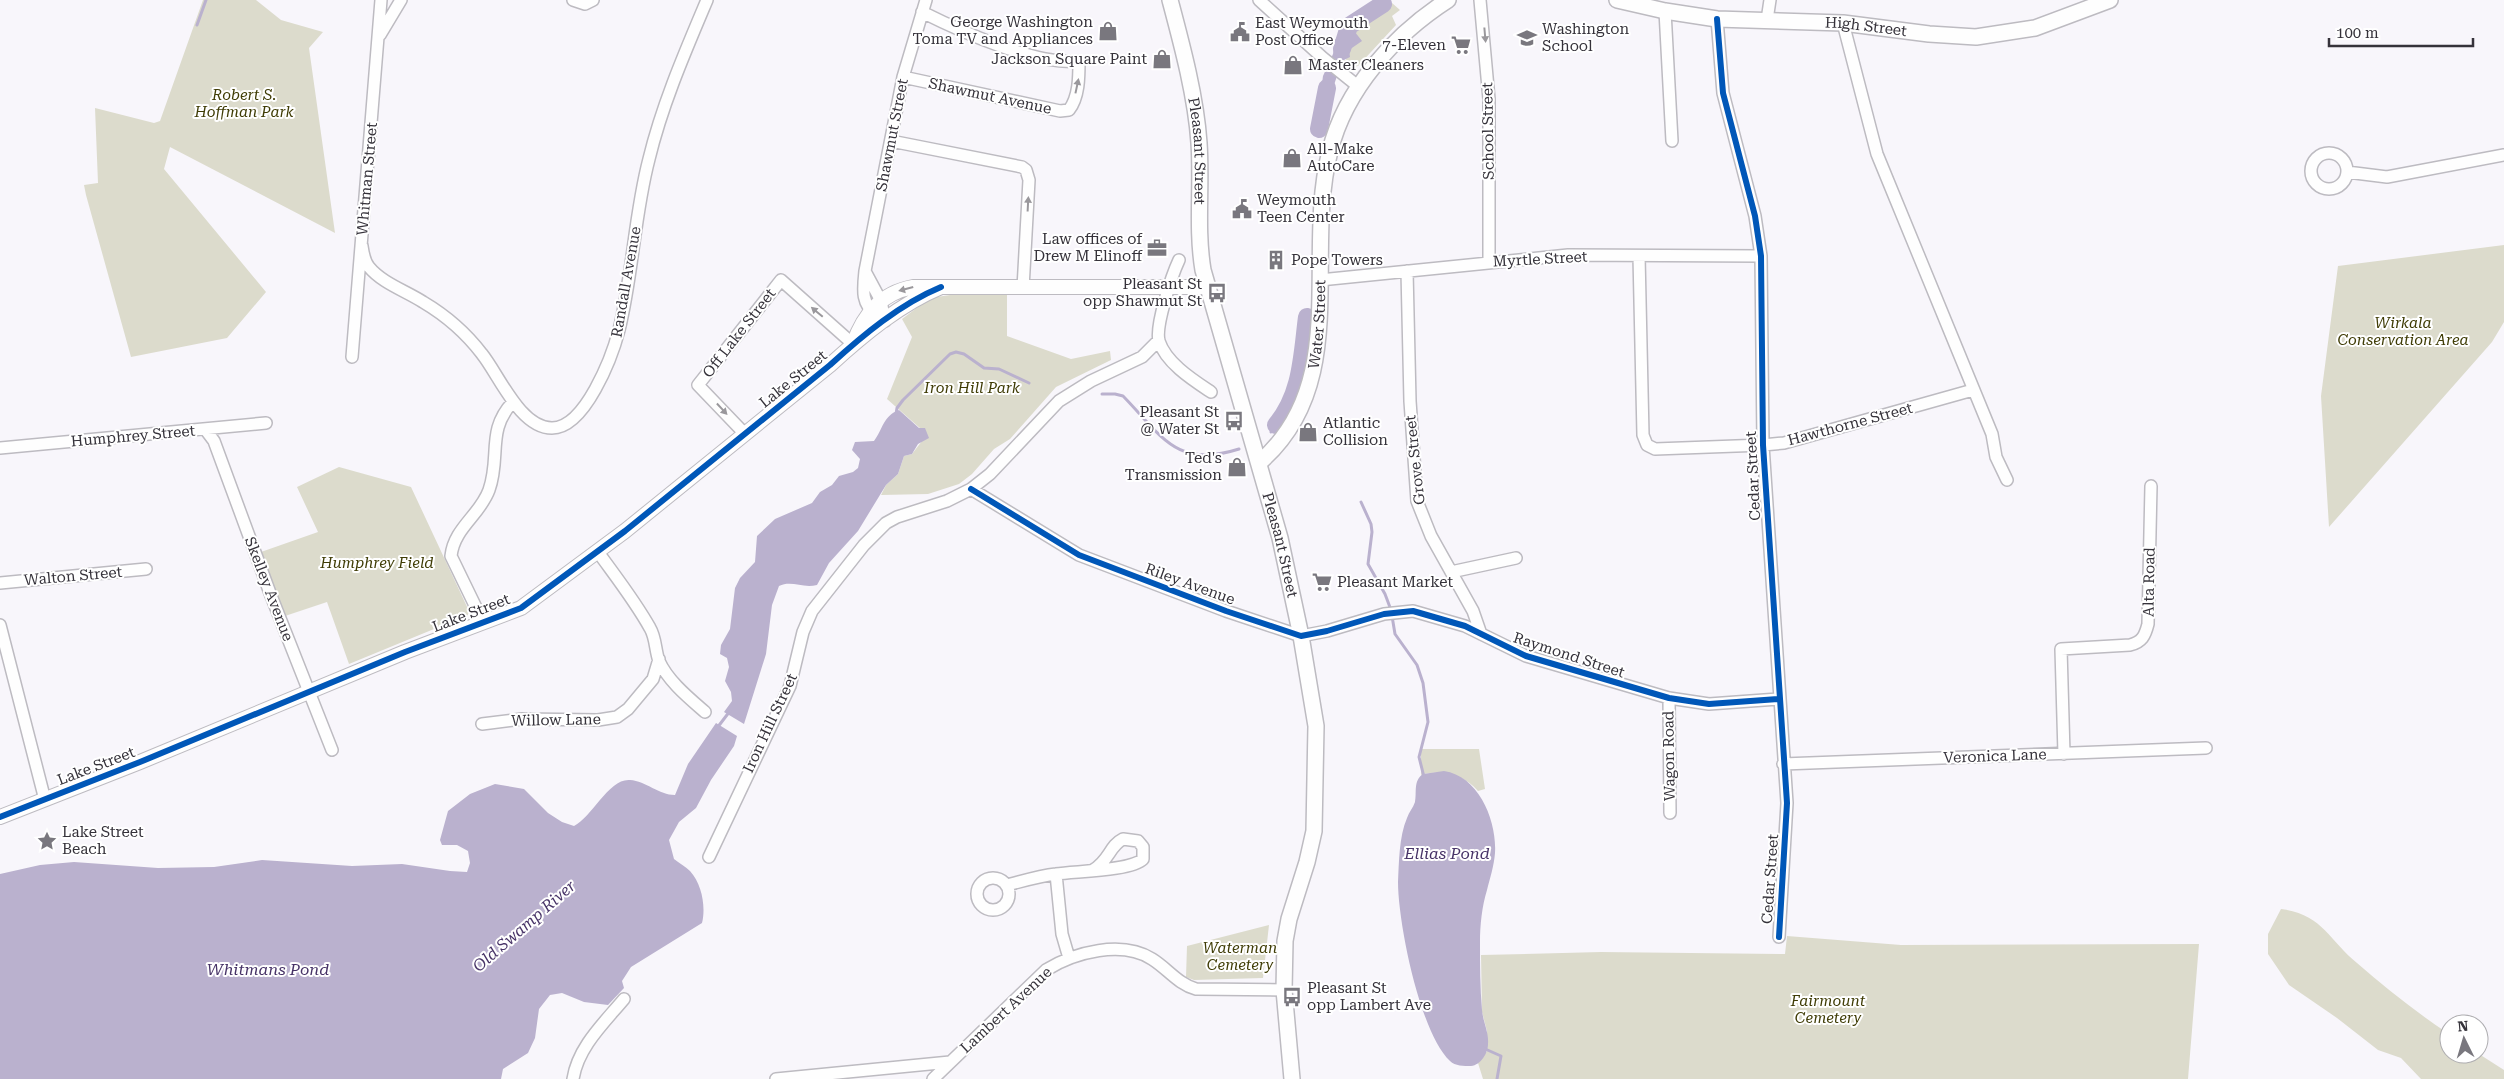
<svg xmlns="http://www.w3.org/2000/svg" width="2504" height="1079" font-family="'Roboto Serif',serif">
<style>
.green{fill:#dcdbcc}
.water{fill:#bab1ce}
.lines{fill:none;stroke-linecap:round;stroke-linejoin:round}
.stream{stroke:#bab1ce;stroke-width:3}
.river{stroke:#bab1ce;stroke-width:18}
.minor-casing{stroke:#bdbbc1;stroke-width:14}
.tertiary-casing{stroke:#bdbbc1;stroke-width:16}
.secondary-casing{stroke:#bdbbc1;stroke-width:18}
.minor{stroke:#fefefe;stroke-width:11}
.tertiary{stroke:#fefefe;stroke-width:14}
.secondary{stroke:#fefefe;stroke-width:15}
.cycleway-casing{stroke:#fff;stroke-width:9}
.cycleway{stroke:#0057b8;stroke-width:6}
.oneway{fill:#9a989c}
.labels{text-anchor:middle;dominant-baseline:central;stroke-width:4;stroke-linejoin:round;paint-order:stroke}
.poi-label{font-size:15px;fill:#35323a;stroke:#fff;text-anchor:start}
.street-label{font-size:15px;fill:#35323a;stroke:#fff}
.park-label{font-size:15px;font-style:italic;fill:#3f3c05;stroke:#fff}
.water-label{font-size:16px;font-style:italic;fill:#473367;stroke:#fff}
</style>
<rect width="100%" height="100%" fill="#f8f6fb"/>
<path class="green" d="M203,0H256L281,20L323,32L309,48L335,233L170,147L164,169L266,292L227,338L131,357L86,195L84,185L98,183L95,108L154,123L160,121Z
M1392,3L1400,10L1392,16L1396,25L1358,66L1352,67L1342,60H1346L1352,28Z
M2504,245V322L2492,342L2329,527L2321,396L2338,266Z
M1007,294V336L1071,359L1110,351L1111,360L1056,387L1010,439L994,449L972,474L959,484L928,494L881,495L886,485L898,474L904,456L912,454L922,441L921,429L887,399L912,337L902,319L930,298L950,295Z
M339,467L411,487L469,611L468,615L349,664L327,602L285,616L261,552L318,532L297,487Z
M1421,749H1479L1485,789L1478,791C1463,774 1442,769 1421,775Z
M2281,909C2322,914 2329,940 2357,963C2386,988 2417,1013 2449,1034V1054H2479L2504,1070V1079H2421L2401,1058L2378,1050L2337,1018L2289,985L2268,954V934Z
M1269,925L1263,978L1194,980L1186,977L1187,946Z
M1787,936L1901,945L2199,944L2188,1079H1483L1478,1063L1487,1051V1031L1482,1012L1481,955L1601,952L1785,954Z"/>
<path class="water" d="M1346,25L1351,27L1362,41L1349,50L1350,57L1342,61L1330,97L1322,110L1321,91L1323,76L1333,54L1335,40Z
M899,410L919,428H925L929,438L918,444L912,454L904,456L898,474L886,485L858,531L829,563L817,585C803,589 792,580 779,586L772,605L766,654L744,724L724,712L732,701L731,692L725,681L729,667L727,658L720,654L721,645L730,629L735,588L740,578L755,562L757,536L775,519L812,503L820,492L832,485L839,476L853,472L858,468L860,459L852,450L855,442L874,441C883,429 883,416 899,410Z
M716,723L737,736L734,746L711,780L696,808L679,822L669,840L674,859C679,863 686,867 690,871C702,884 706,907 702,923L631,967L622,981L624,988L608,1005L584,1002L562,993L550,995L539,1009L535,1038L528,1053L503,1069L501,1079H0V874L40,865L74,862L158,868L214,867L262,860L352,866L402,864L450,871L467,872L470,863L468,851L457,845H442L440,840L448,811L470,794L495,784L524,789L548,813L562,822L574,826C592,817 609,778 630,780C646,781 659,795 675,795L688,764Z
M1444,771C1479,776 1497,821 1495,853C1494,866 1490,878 1487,890C1482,906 1480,925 1480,942C1480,965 1480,988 1482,1010C1483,1022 1489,1032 1488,1044C1488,1053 1481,1065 1471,1066C1464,1066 1455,1066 1450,1061C1420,1033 1398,923 1398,882C1399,863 1399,836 1407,818C1409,812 1413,808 1415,802C1417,792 1413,781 1423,774Z"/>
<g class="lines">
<path class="stream" d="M197,25L206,0
M1102,394H1115L1123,396C1162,436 1176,469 1239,449
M896,414L897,408L903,400L950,354L956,352L964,354L984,368L999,369L1029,383
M1271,432L1276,425L1279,427
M1361,502L1371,524L1372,532L1368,564L1385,594L1391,610
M1392,616L1395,634L1417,665L1423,683L1428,722L1419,757L1424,777
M717,728L730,711
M1483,1048L1501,1056L1497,1079"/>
<path class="river" d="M1342,49L1349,26L1383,4
M1319,129L1327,88
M1276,425C1302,394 1302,355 1307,317"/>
<defs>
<path id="minor" d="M573,0L585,4L593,0
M1259,0L1323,58L1359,87
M1480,0L1489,99V262
M1665,11L1672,141
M1717,19L1723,93L1755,216L1761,256L1763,445L1787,803L1779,937
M1767,20L1770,0
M1843,23L1877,154L1992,434L1996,457L2007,480
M380,35L401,0
M903,77L1060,111L1069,110C1079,97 1079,77 1079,61C1037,66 960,31 922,12
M891,141L1022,167L1026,170L1029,180L1023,288
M2311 171a18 18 0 1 1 36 0a18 18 0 1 1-36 0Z
M2347,172L2387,177L2504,155
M362,246C363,253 364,261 369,267C382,283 406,291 423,302C445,315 466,333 482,354C499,375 520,428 552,428C585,428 612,357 619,330C633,274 634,216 649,159C662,105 685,52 707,0
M1639,256L1643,435L1647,445L1655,449L1763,445L1784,443L1973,390
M1179,260C1172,275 1155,326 1159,341C1166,363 1193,380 1211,392
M1407,271L1410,401L1417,501L1431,536L1473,611L1481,634
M866,273L881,301L885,321
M1320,280L1568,255L1761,256
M877,316C861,304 863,290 865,271L903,77L926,0
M352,357L381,0
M205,429L214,441L270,593L332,750
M745,434L698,385L781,280L853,344
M0,448L266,423
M971,489L1079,555L1226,611L1301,636L1327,631L1384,614L1413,611L1465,626L1526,656L1669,698L1709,704L1778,699
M598,552C616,577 635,601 650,628C656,638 655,650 659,661C668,681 689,698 705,712
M1451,572L1516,558
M0,583L146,569
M483,622L451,556C454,528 480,515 489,490C501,457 486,430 513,402
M0,625L45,800
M1669,698L1670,813
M482,724L522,719L598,720L617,717L628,709L653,679L659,659
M2064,754L2061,649L2130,645C2142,642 2145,636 2148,624L2151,486
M1783,764L2206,748
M709,857L790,686L803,632L812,611L864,545L886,523L897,517L947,501L971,489L990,474L1059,401L1091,381L1142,357L1159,340
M1056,874L1062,934L1069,958
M977 894a16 16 0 1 1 32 0a16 16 0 1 1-32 0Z
M1007,885C1023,881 1039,876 1056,874C1075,871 1131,871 1143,859V847L1138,841L1123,839C1109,846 1110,860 1093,870
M573,1079C578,1047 604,1023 624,999
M776,1079L950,1062
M933,1079L1046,970C1075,952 1122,940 1152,959C1168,969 1178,984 1196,989L1284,990"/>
<path id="tertiary" d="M853,344C864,314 881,293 913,287H1207
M0,817L140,762L405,652L521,608L625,531L830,365C863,335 900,304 941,287"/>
<g id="secondary">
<path id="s1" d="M1170,0C1182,45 1196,97 1199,143C1202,186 1196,228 1203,270L1280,538L1301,636L1316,726L1314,831L1307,862L1289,919L1285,941L1284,990L1292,1079"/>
<path id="s2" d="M1617,0L1665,11L1717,19L1843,23L1929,34L1976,37L2035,28L2110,0"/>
<path id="s3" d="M1260,462C1352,382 1303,256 1330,151C1345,89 1395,34 1448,0"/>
</g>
</defs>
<use href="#minor" class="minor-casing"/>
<use href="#tertiary" class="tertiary-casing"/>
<use href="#secondary" class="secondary-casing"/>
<use href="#minor" class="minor"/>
<use href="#tertiary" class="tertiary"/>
<use href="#secondary" class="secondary"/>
<defs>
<path id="cycleway" d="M1717,19L1723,93L1755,216L1761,256L1763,445L1787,803L1779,937
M971,489L1079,555L1226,611L1301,636L1327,631L1384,614L1413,611L1465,626L1526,656L1669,698L1709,704L1778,699
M0,817L140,762L405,652L521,608L625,531L830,365C863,335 900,304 941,287"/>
</defs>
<use href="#cycleway" class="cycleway-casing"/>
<use href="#cycleway" class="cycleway"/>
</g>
<defs><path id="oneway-solid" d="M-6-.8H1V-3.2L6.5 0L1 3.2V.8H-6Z" transform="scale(1.25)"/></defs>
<g class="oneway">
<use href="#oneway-solid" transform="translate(1485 35) rotate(85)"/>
<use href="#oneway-solid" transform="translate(1077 86) rotate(-78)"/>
<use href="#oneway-solid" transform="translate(1028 204) rotate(-87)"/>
<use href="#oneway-solid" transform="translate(906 289) rotate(165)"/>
<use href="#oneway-solid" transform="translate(817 312) rotate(-140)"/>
<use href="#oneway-solid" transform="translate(722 409) rotate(47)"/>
</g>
<defs>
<symbol id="shop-bare" viewBox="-9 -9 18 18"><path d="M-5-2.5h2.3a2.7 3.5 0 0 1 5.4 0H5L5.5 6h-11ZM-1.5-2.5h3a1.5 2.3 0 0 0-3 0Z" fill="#79777e" stroke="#fff" stroke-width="2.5" paint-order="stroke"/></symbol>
<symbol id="civic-bare" viewBox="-9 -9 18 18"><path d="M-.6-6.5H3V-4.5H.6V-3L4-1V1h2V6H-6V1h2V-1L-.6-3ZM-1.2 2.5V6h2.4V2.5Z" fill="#79777e" stroke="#fff" stroke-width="2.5" paint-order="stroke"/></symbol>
<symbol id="school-bare" viewBox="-9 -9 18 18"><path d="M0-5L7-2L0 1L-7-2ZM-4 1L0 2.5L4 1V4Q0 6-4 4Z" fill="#79777e" stroke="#fff" stroke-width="2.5" paint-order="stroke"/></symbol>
<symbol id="supermarket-bare" viewBox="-9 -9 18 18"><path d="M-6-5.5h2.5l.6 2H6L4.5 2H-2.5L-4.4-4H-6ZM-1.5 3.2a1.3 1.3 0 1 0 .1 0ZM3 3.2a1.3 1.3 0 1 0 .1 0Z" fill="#79777e" stroke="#fff" stroke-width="2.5" paint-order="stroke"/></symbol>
<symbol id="office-bare" viewBox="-9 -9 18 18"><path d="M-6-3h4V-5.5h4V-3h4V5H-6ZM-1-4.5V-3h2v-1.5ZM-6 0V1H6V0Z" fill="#79777e" stroke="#fff" stroke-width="2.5" paint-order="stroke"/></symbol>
<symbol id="building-bare" viewBox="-9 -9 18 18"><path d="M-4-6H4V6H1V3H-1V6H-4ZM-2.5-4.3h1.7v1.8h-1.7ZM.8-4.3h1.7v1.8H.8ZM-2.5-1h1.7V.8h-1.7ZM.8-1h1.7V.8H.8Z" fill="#79777e" stroke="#fff" stroke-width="2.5" paint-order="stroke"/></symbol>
<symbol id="bus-bare" viewBox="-9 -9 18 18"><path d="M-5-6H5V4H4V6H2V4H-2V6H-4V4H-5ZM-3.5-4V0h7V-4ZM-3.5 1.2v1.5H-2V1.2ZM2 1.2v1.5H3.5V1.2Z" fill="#79777e" stroke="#fff" stroke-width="2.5" paint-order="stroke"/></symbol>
<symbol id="sight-bare" viewBox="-9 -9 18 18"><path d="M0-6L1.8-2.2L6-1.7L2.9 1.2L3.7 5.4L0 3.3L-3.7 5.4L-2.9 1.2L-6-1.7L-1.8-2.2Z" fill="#79777e" stroke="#fff" stroke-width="2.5" paint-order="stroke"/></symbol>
</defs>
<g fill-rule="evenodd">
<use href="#shop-bare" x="1094" y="17" width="28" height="28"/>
<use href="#civic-bare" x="1226" y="18" width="28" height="28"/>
<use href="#school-bare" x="1513" y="24" width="28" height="28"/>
<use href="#supermarket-bare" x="1447" y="31" width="28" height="28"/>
<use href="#shop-bare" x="1148" y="45" width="28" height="28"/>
<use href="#shop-bare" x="1279" y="51" width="28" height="28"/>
<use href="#shop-bare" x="1278" y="144" width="28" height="28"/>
<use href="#civic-bare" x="1228" y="195" width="28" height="28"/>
<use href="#office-bare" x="1143" y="234" width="28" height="28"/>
<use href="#building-bare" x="1262" y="246" width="28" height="28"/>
<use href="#bus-bare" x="1203" y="279" width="28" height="28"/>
<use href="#bus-bare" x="1220" y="407" width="28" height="28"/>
<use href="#shop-bare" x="1294" y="418" width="28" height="28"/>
<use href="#shop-bare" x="1223" y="453" width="28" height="28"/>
<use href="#supermarket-bare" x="1308" y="568" width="28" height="28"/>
<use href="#sight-bare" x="33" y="827" width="28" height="28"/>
<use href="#bus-bare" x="1278" y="983" width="28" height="28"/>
</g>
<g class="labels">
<g class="poi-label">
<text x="1093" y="22" text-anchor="end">George Washington<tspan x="1093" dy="17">Toma TV and Appliances</tspan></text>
<text x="1255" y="23">East Weymouth<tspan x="1255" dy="17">Post Office</tspan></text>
<text x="1542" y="29">Washington<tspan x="1542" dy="17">School</tspan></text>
<text x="1446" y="45" text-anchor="end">7-Eleven</text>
<text x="1147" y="59" text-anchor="end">Jackson Square Paint</text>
<text x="1308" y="65">Master Cleaners</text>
<text x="1307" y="149">All-Make<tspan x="1307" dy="17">AutoCare</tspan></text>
<text x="1257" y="200">Weymouth<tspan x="1257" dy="17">Teen Center</tspan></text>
<text x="1142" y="239" text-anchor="end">Law offices of<tspan x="1142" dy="17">Drew M Elinoff</tspan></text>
<text x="1291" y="260">Pope Towers</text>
<text x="1202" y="284" text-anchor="end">Pleasant St<tspan x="1202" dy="17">opp Shawmut St</tspan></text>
<text x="1219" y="412" text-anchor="end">Pleasant St<tspan x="1219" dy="17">@ Water St</tspan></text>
<text x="1323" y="423">Atlantic<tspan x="1323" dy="17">Collision</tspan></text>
<text x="1222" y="458" text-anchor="end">Ted's<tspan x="1222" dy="17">Transmission</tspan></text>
<text x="1337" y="582">Pleasant Market</text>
<text x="62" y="832">Lake Street<tspan x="62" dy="17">Beach</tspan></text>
<text x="1307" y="988">Pleasant St<tspan x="1307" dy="17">opp Lambert Ave</tspan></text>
</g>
<g class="street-label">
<text stroke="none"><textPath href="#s2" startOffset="251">High Street</textPath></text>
<text transform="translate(990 96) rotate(12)">Shawmut Avenue</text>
<text transform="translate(1488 131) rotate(-91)">School Street</text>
<text transform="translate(892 135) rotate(-79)">Shawmut Street</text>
<text stroke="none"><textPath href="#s1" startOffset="154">Pleasant Street</textPath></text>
<text transform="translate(367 179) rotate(-85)">Whitman Street</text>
<text transform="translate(1540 259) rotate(-3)">Myrtle Street</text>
<text transform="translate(626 282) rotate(-80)">Randall Avenue</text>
<text stroke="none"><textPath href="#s3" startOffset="154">Water Street</textPath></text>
<text transform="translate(739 333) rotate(-52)">Off Lake Street</text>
<text transform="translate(793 379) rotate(-39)">Lake Street</text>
<text transform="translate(1850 424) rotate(-15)">Hawthorne Street</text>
<text transform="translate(133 436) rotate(-5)">Humphrey Street</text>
<text transform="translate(1415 460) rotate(-96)">Grove Street</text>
<text transform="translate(1753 476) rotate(-93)">Cedar Street</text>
<text stroke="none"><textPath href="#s1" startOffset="559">Pleasant Street</textPath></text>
<text transform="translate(73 576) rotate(-5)">Walton Street</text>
<text transform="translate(2149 582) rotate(-89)">Alta Road</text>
<text transform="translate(1190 584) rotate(20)">Riley Avenue</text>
<text transform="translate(269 589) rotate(69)">Skelley Avenue</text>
<text transform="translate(471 613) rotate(-21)">Lake Street</text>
<text transform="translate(1569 655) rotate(18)">Raymond Street</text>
<text transform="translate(556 720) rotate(-1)">Willow Lane</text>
<text transform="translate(770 723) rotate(-65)">Iron Hill Street</text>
<text transform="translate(1669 756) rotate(-91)">Wagon Road</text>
<text transform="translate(1995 756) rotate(-2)">Veronica Lane</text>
<text transform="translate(96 766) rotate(-21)">Lake Street</text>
<text transform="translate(1770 879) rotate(-86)">Cedar Street</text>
<text transform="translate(1006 1010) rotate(-43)">Lambert Avenue</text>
</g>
<g class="park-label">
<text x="244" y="95">Robert S.<tspan x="244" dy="17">Hoffman Park</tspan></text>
<text x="2403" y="323">Wirkala<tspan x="2403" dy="17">Conservation Area</tspan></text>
<text x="972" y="388">Iron Hill Park</text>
<text x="377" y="563">Humphrey Field</text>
<text x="1240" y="948">Waterman<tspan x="1240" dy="17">Cemetery</tspan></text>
<text x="1828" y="1001">Fairmount<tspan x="1828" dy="17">Cemetery</tspan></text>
</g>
<g class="water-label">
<text x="1447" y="853">Ellias Pond</text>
<text transform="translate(524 926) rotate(-41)">Old Swamp River</text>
<text x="268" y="969">Whitmans Pond</text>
</g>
</g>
<g transform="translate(2464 1039) rotate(355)"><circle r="24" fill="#ffffff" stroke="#aeadb0"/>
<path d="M0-4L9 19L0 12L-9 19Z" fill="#79777e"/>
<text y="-8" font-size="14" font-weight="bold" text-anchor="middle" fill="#35323a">N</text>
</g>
<path d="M2329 38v8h144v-8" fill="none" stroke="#35323a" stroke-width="2.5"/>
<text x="2336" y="38" font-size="15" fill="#35323a" stroke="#ffffff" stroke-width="4" paint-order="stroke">100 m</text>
</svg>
